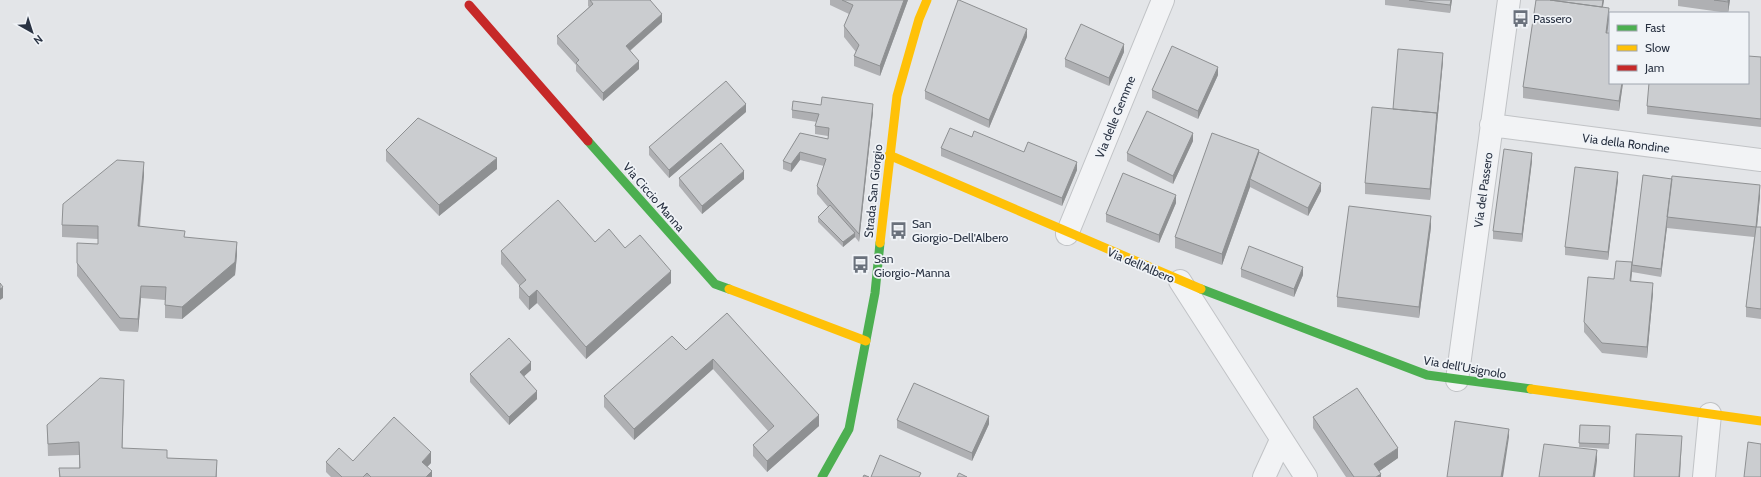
<svg xmlns="http://www.w3.org/2000/svg" width="1761" height="477" font-family="Cabin,sans-serif">
<style>
.lines{fill:none;stroke-linecap:round;stroke-linejoin:round}
.street-casing{stroke:#c1c3c6;stroke-width:24}
.street{stroke:#f2f3f5;stroke-width:22}
.fast{stroke:#4caf50;stroke-width:9}
.slow{stroke:#ffc107;stroke-width:9}
.jam{stroke:#c62828;stroke-width:9}
.wall{fill:#afb0b3}
.shaded-wall{fill:#8e9092}
.building{fill:#cbcdd0;stroke:#8e9092}
.labels{text-anchor:middle;dominant-baseline:central;stroke-width:3.5;stroke-linejoin:round;paint-order:stroke}
.poi-label{font-size:12px;fill:#293242;stroke:#f0f3f7;text-anchor:start}
.street-label{font-size:12px;fill:#293242;stroke:#f0f3f7}
</style>
<rect width="100%" height="100%" fill="#e3e5e8"/>
<g class="lines">
<defs>
<path id="street" d="M1491,125L1761,160
M1067,234L1163,0
M1180,281L1306,477
M1457,380L1509,0
M1264,477L1281,440
M1704,477L1710,414"/>
</defs>
<use href="#street" class="street-casing"/>
<use href="#street" class="street"/>
<path class="fast" d="M588,141L715,284L729,289
M1201,289L1427,375L1531,389
M822,477L849,429L875,293L880,243"/>
<path class="slow" d="M889,155L1201,289
M880,243L897,96L919,19L927,0
M729,289L866,341
M1531,389L1761,421"/>
<path class="jam" d="M469,5L588,141"/>
</g>
<path class="wall" d="M588,0H650L662,22L630,51L639,69L603,101L576,71V65L557,44V36L589,7L588,6Z
M830,0H908L880,76L854,66V56L856,52L844,37V26L849,14L830,5Z
M1385,0H1452L1450,13L1385,5Z
M1536,0H1604L1603,7L1609,19L1607,33L1610,83H1623L1619,111L1523,98V87Z
M1678,0H1730L1728,13L1678,6Z
M1027,37L989,128L925,99V91Z
M1124,52L1109,86L1065,67V59Z
M1761,57V127L1647,114V106Z
M1443,61L1430,200L1365,194V183L1393,109Z
M1218,75L1198,119L1152,98V90Z
M821,105L873,112L859,242L855,237L843,247L818,222V217L828,207L817,194V186L824,166L800,160L791,172L783,169V161L800,133L828,139V136L815,134V126L817,122L792,118V110Z
M746,112L669,178L649,155V147Z
M972,137L1024,152L1077,170L1062,206L941,156V148Z
M1193,141L1173,184L1127,161V153Z
M386,150L497,169L439,216L386,161Z
M1259,152L1321,191L1308,216L1250,187L1222,265L1175,248V237Z
M1532,161L1522,242L1493,239V231Z
M144,175L140,227L185,237L237,255L235,275L182,319L165,318V300L141,298L138,332L120,331L77,276V263L98,244V239L62,237V225Z
M1643,175L1760,196L1757,227H1761V319L1746,317V307L1754,237L1667,228V227L1661,277L1632,272L1631,281L1653,293L1647,358L1602,353L1584,332V322L1614,279L1632,265Z
M679,178L744,179L702,214L679,186Z
M1618,180L1608,260L1565,255V247Z
M1176,203L1159,243L1106,222V214Z
M1431,227L1419,318L1337,307V297Z
M595,242L625,248L671,283L586,359L537,303L529,310L519,298V285L501,264V251Z
M1241,269L1303,275L1294,297L1241,277Z
M727,313L819,426L767,472L753,456V445L768,431L713,369L634,440L604,407V396L686,350Z
M531,370L524,376L537,399L509,425L470,382V374Z
M124,392L122,448L167,458L217,460V477H59V468H79V455L48,456L47,425Z
M1313,417L1398,458L1379,471L1381,477H1346L1313,428Z
M897,420L989,424L972,461L897,428Z
M1580,425L1610,426L1609,449L1579,447Z
M353,461L431,463L427,467L432,477H331L326,472V462Z"/>
<path class="shaded-wall" d="M904,0H908L880,76V66Z
M1451,0H1452L1450,13V5Z
M1603,0H1604L1601,17V10Z
M1728,0H1730L1728,13Z
M1609,8V19L1606,44V33Z
M662,14V22L626,54V46Z
M1027,29V37L989,128V120Z
M1124,44V52L1109,86V78Z
M1443,53V61L1430,200V189Z
M639,61V69L603,101V93Z
M1218,67V75L1198,119V111Z
M1622,83H1623L1619,111V101Z
M746,104V112L669,178V170Z
M873,104V112L859,242V234Z
M1193,133V141L1173,184V176Z
M1259,150V160L1250,179V187L1222,265V254Z
M800,152V160L791,172V164Z
M1532,153V161L1522,242V234Z
M497,158V169L439,216V205Z
M144,162V175L138,239V226Z
M1077,162V170L1062,206V198Z
M744,171V179L702,214V206Z
M1618,172V180L1608,260V252Z
M1321,183V191L1308,216V208Z
M1760,185V196L1756,237V227Z
M1176,195V203L1159,243V235Z
M1431,216V227L1419,318V307Z
M1667,219V227L1661,277V269Z
M855,233V237L843,247V242Z
M237,242V255L235,275L182,319V307Z
M1632,262V272L1630,291V281Z
M1303,267V275L1294,297V289Z
M671,271V283L586,359V347Z
M1653,283V293L1647,358V347Z
M141,286V298L138,332V319Z
M3,287V298L0,300V289Z
M537,290V303L529,310V297Z
M713,359V369L634,440V429Z
M531,362V370L520,380V372Z
M124,380V392L122,461V448Z
M537,391V399L509,425V417Z
M819,415V426L767,472V461Z
M989,416V424L972,461V453Z
M1509,429V437L1503,477H1501Z
M1682,436L1680,477H1679Z
M1398,448V458L1374,475V464Z
M1597,450V461L1595,477H1593Z
M431,452V463L422,472V462Z
M432,471V477H426Z
M1381,474V477H1376Z"/>
<path class="building" d="M590,0H650L662,14L626,46L639,61L603,93L576,63L579,60L557,36L593,4Z
M842,0H904L880,66L854,56L859,45L844,26L853,5Z
M958,0H959L1027,29L989,120L925,91Z
M1409,0H1451L1450,5Z
M1536,0H1550L1609,8L1606,33H1610V83H1622L1619,101L1523,87Z
M1550,0H1603L1602,7Z
M1714,0H1728V2Z
M1081,24L1124,44L1109,78L1065,59Z
M1172,46L1218,67L1198,111L1152,90Z
M1398,49L1443,53L1437,116V113L1393,109Z
M1748,56L1761,57V119L1647,106L1649,83H1748Z
M726,81L746,104L669,170L649,147Z
M822,97L873,104L859,234L817,186L826,159L800,152L791,164L783,161L800,133L828,139L829,128L815,126L819,114L792,110L793,101L821,105Z
M1372,107L1437,113L1430,189L1365,183Z
M1147,111L1193,133L1173,176L1127,153Z
M418,118L497,158L439,205L386,150Z
M950,128L972,137L974,131L1024,152L1028,142L1077,162L1062,198L941,148Z
M1212,133L1259,150L1222,254L1175,237Z
M721,143L744,171L702,206L679,178Z
M1504,149L1532,153L1522,234L1493,231Z
M1259,152L1321,183L1308,208L1250,179Z
M117,160L144,162L138,226L185,231L184,237L237,242L235,262L182,307L165,305L166,287L141,286L138,319L120,318L77,263V243L98,244V226L62,225L63,204Z
M1575,167L1618,172L1608,252L1565,247Z
M1123,173L1176,195L1159,235L1106,214Z
M1643,175L1672,179L1661,269L1632,265Z
M1672,176L1760,185L1756,227L1667,217Z
M558,200L595,242L609,229L625,248L640,235L671,271L586,347L537,290L529,297L519,286L526,280L501,251Z
M830,205L855,233L843,242L818,217Z
M1349,206L1431,216L1419,307L1337,297Z
M1756,227H1761V309L1746,307Z
M1249,246L1303,267L1294,289L1241,269Z
M1616,261L1632,262L1630,281L1653,283L1647,347L1602,343L1584,322L1588,277L1614,279Z
M0,283L3,287L0,289Z
M727,313L819,415L767,461L753,445L774,426L713,359L634,429L604,396L672,336L686,350Z
M509,338L531,362L520,372L537,391L509,417L470,374Z
M100,378L124,380L122,448L167,450V458L217,460L216,477H60L59,468H80L79,442L48,444L47,425Z
M914,383L989,416L972,453L897,420Z
M1357,388L1398,448L1374,464L1381,474L1376,477H1354L1313,417Z
M394,417L431,452L422,462L432,471L426,477H371L367,473L363,477H342L326,462L339,448L353,461Z
M1455,421L1509,429L1501,477H1447Z
M1580,425L1610,426L1609,444L1579,443Z
M1636,434L1682,436L1679,477H1634Z
M1748,442L1761,444V477H1744Z
M1544,444L1597,450L1593,477H1539Z
M880,455L921,473L919,477H871Z
M959,473L967,477H957Z
M864,475L869,477H863Z"/>
<defs>
<symbol id="bus-bare" viewBox="-9 -9 18 18"><path d="M-5-6H5V4H4V6H2V4H-2V6H-4V4H-5ZM-3.5-4V0h7V-4ZM-3.5 1.2v1.5H-2V1.2ZM2 1.2v1.5H3.5V1.2Z" fill="#6a717c" stroke="#f0f3f7" stroke-width="2.5" paint-order="stroke"/></symbol>
</defs>
<g fill-rule="evenodd">
<use href="#bus-bare" x="1508" y="6" width="25" height="25"/>
<use href="#bus-bare" x="886" y="218" width="25" height="25"/>
<use href="#bus-bare" x="848" y="252" width="25" height="25"/>
</g>
<g class="labels">
<g class="poi-label">
<text x="1533" y="18">Passero</text>
<text x="912" y="223">San<tspan x="912" dy="14">Giorgio-Dell'Albero</tspan></text>
<text x="874" y="258">San<tspan x="874" dy="14">Giorgio-Manna</tspan></text>
</g>
<g class="street-label">
<text transform="translate(1115 117) rotate(-68)">Via delle Gemme</text>
<text transform="translate(1626 143) rotate(7)">Via della Rondine</text>
<text transform="translate(1483 190) rotate(-82)">Via del Passero</text>
<text transform="translate(873 191) rotate(-84)">Strada San Giorgio</text>
<text transform="translate(654 197) rotate(49)">Via Ciccio Manna</text>
<text transform="translate(1141 265) rotate(23)">Via dell'Albero</text>
<text transform="translate(1465 367) rotate(10)">Via dell'Usignolo</text>
</g>
</g>
<rect x="1609" y="12" width="140" height="72" fill="#f0f3f7" stroke="#a0a6af"/>
<rect x="1617" y="25" width="20" height="6" fill="#4caf50" stroke="#a0a6af"/>
<text x="1645" y="32" font-size="12" fill="#293242">Fast</text>
<rect x="1617" y="45" width="20" height="6" fill="#ffc107" stroke="#a0a6af"/>
<text x="1645" y="52" font-size="12" fill="#293242">Slow</text>
<rect x="1617" y="65" width="20" height="6" fill="#c62828" stroke="#a0a6af"/>
<text x="1645" y="72" font-size="12" fill="#293242">Jam</text>
<g transform="translate(32 32) rotate(141)" stroke="#f0f3f7" stroke-width="3" paint-order="stroke">
<path d="M0-3L7 15L0 10L-7 15Z" fill="#293242"/>
<text y="-6" font-size="11" font-weight="bold" text-anchor="middle" fill="#293242">N</text>
</g>
</svg>
